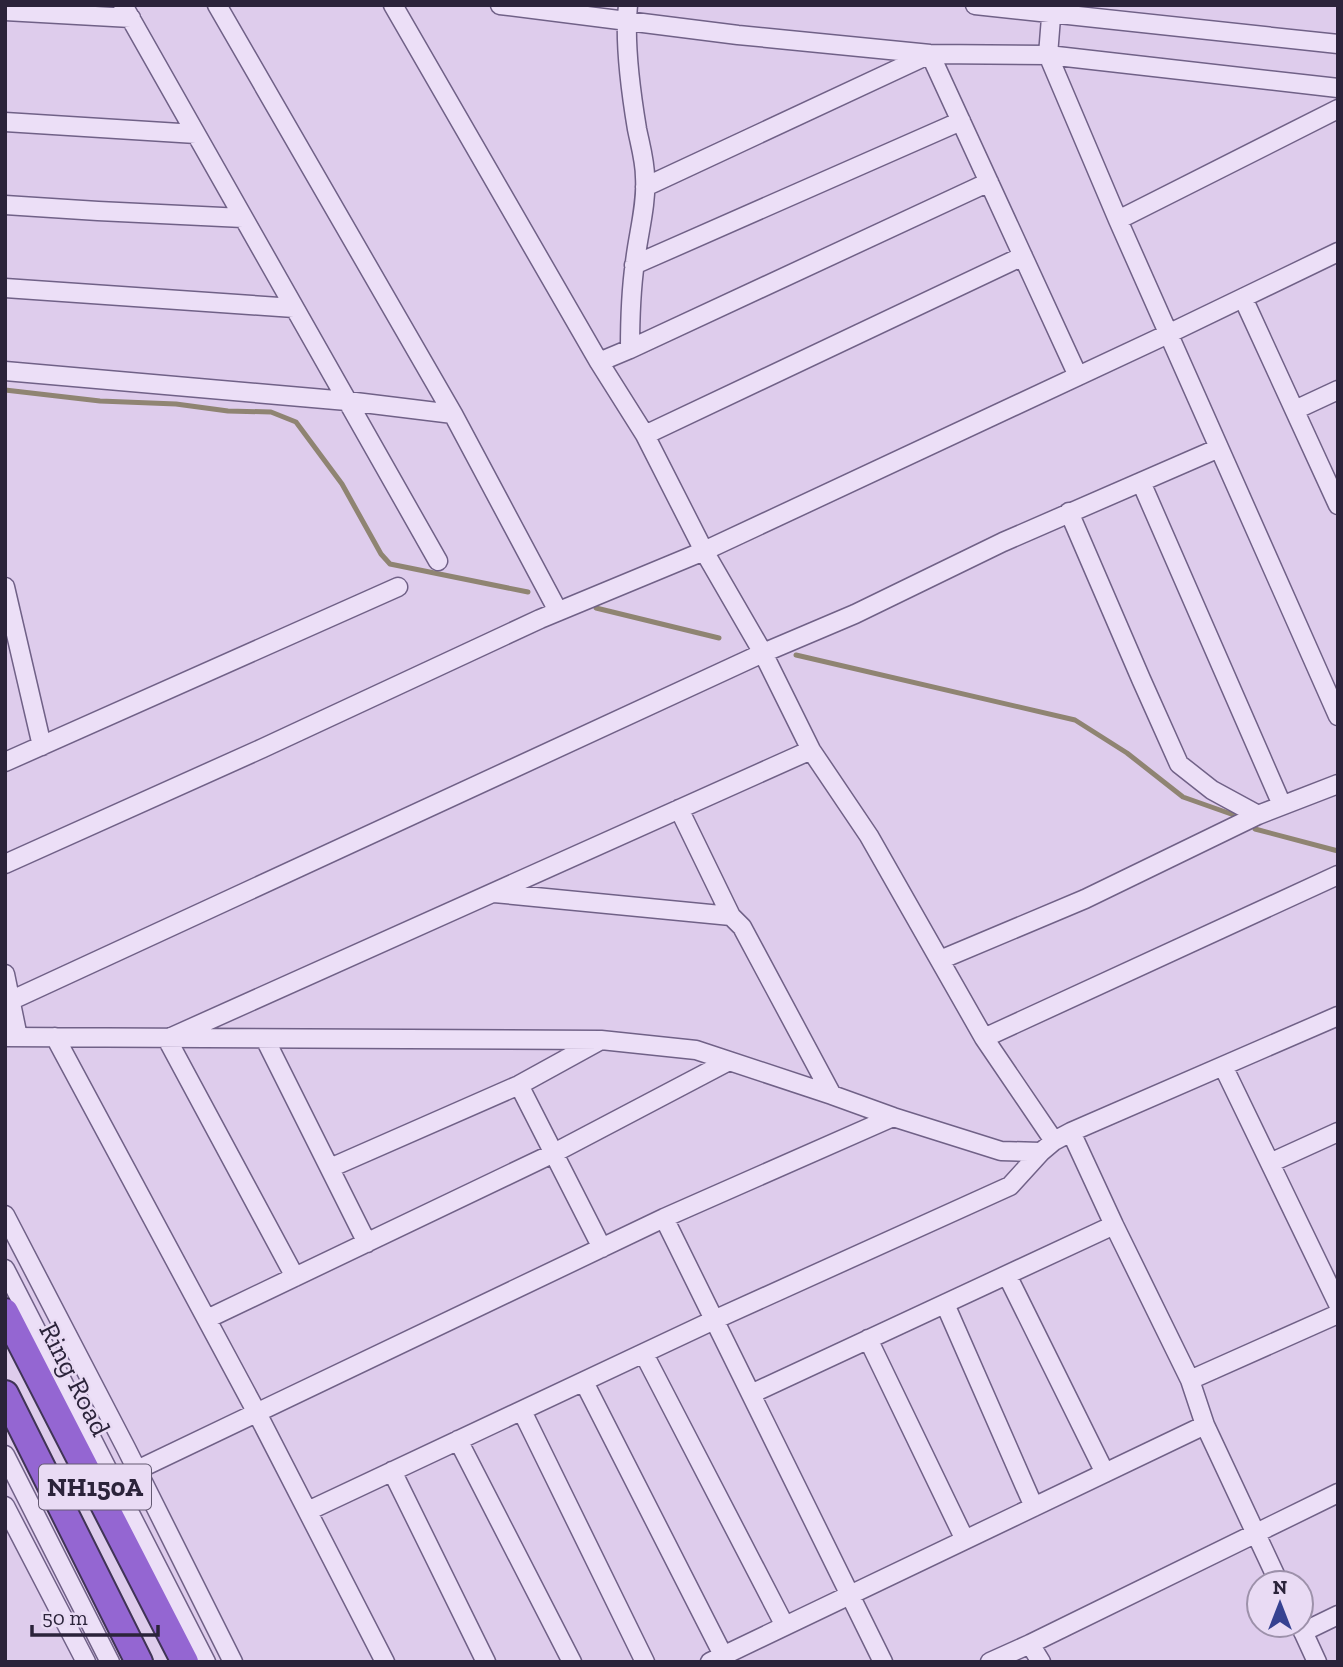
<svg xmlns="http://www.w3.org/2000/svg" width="1343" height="1667" font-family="'Zilla Slab',serif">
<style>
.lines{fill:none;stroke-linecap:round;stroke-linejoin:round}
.stream{stroke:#8f8472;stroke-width:5}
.minor-casing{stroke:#706187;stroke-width:21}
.highway-casing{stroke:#403456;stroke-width:30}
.minor{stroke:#ecdff7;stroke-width:18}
.highway{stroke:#9466d2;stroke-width:26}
.labels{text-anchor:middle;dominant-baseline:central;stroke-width:5;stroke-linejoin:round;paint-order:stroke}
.shield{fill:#e9dbf4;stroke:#645a72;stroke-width:2}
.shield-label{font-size:26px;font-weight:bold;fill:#2b233a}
.street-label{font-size:28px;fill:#2b233a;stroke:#e9dbf4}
</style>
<rect width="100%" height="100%" fill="#deccec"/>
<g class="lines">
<path class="stream" d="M5,390L100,401L176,404L228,411L271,412L296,422L342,484L381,554L390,564L528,592
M596,608L719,638
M796,655L1075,720L1127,753L1183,797L1234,815
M1255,829L1338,851"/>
<defs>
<path id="minor" d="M123,5L438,561
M217,5L453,414L558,611
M393,5L599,362L645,435L704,551L763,653L811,750L869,836L984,1038L1054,1141
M500,5L738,35L930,54L1048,55L1338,88
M975,5L1338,44
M1052,5L1048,55L1118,220L1338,716
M5,11L131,18
M5,122L196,134
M645,187L930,54L1078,376
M5,205L98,211L243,218
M1118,220L1338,109
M634,265L961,121
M5,288L294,308
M1243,298L1338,505
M630,349L989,182
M599,362L630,349C630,320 631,290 635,262C638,235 647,204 645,177C645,161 640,144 637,129C631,93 624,41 628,5
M5,371L347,401L453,414
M1295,410L1338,390
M645,435L1023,256
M1141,482L1282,805
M1069,512L1141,679L1179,764L1212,790L1258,815
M5,587L42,746
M5,762L398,587
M679,809L731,916
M5,864L263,748L540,619L704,551L1168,334L1338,252
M494,893L731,916L742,927L832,1095
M940,960L1085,899L1258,815L1338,784
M5,974L18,1037
M12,1000L763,653L855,614L1003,542L1219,448
M5,1037L601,1040L696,1050L832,1095L893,1117
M55,1037L257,1413L385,1662
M984,1038L1338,875
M265,1039L367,1243
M1223,1066L1338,1304
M519,1085L602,1248
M1071,1132L1114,1225L1190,1380L1205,1425L1279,1583
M1270,1163L1338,1132
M330,1168L519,1085L599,1041
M5,1215L126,1448L233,1662
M664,1218L883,1662
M5,1269L206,1662
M1007,1275L1105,1473
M295,1277L167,1039L811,750
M945,1304L1034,1507
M207,1319L554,1153L729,1061
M868,1339L965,1540
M644,1354L785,1626
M1190,1380L1338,1314
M584,1382L723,1655
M751,1394L1114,1225
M522,1411L645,1662
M458,1440L572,1662
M5,1455L110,1662
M392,1471L486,1662
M114,1481L664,1218L893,1117L1001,1151L1041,1152L1054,1141L1071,1132L1338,1016
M5,1506L86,1662
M308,1511L714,1320L1010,1186L1041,1152
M1300,1625L1317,1662
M1303,1632L1338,1615
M1030,1644L1041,1662
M710,1662L1205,1425
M990,1662L1030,1644L1338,1493"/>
<path id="highway" d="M5,1312L185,1662
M5,1394L139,1662"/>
</defs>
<use href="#minor" class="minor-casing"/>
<use href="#highway" class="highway-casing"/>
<use href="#minor" class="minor"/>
<use href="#highway" class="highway"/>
</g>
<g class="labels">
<rect class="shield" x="39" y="1464.5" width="112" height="45" rx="5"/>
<g class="shield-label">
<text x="95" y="1487">NH150A</text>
</g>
<g class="street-label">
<text transform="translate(75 1379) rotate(63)">Ring Road</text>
</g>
</g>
<rect width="1343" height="1667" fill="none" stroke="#2b233a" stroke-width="14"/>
<g transform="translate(1280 1604)"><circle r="33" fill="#e9dbf4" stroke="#9d91aa" stroke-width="2"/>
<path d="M0-5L12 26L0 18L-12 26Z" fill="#364291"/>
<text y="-10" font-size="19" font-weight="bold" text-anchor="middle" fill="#2b233a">N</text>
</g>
<path d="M32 1625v10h126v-10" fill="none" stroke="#2b233a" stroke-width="3.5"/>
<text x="42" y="1625" font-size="21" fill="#2b233a" stroke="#e9dbf4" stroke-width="5" paint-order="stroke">50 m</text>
</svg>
